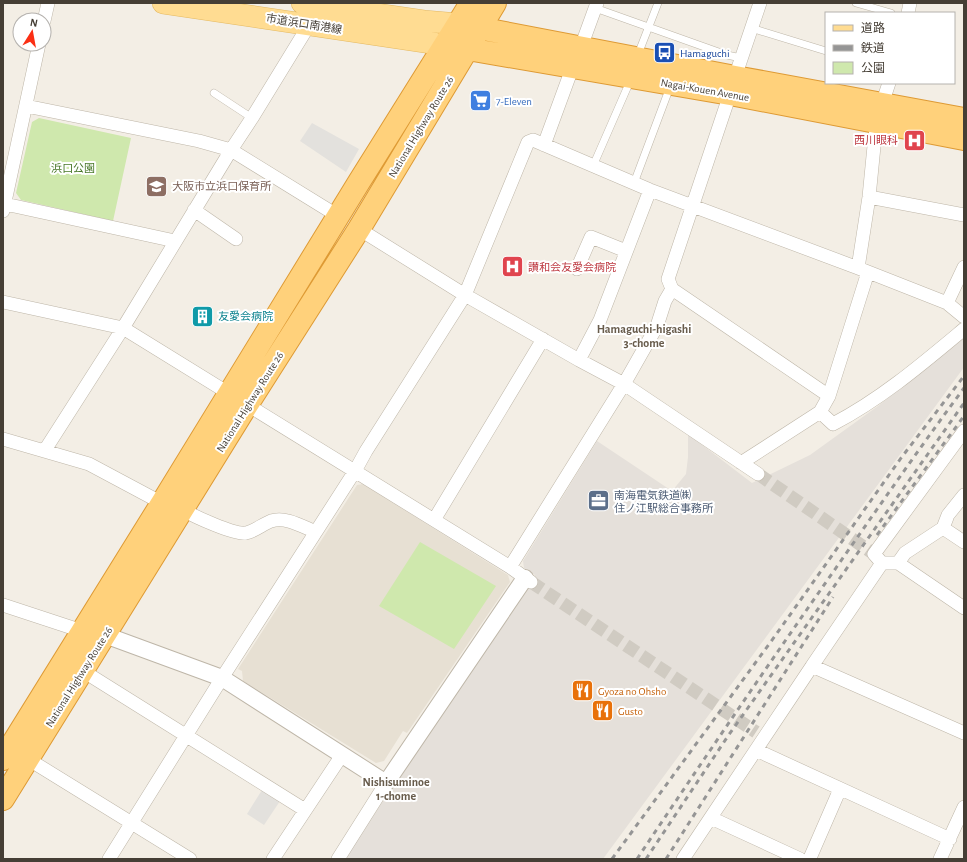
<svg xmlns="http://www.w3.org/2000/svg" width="967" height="862" font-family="'Alegreya Sans','Noto Sans JP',sans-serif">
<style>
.residential{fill:#e7e0d3}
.industrial{fill:#e5e0da}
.green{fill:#cfe8ad}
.parking{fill:#e3e1dd}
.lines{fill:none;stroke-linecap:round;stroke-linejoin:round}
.minor-tunnel{stroke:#d0cbc2;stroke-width:13;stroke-dasharray:13 6;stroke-linecap:butt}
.service-casing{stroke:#beb6a8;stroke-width:8}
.minor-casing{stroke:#beb6a8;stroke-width:14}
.tertiary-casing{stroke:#beb6a8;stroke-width:18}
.primary-casing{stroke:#e4b962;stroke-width:22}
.trunk-casing{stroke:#de9a34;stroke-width:24}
.service{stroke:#fff;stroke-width:7}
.minor{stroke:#fff;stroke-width:13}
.tertiary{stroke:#fff;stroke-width:16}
.primary{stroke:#ffdc92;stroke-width:21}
.trunk{stroke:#ffd17b;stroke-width:22}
.rail{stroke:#959595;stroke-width:3;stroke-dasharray:5 5;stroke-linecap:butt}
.labels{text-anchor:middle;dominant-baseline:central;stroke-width:4;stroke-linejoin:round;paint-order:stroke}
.street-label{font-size:11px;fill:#453e35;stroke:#fff}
.transit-label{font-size:11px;fill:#164399;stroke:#fff;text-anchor:start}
.shop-label{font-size:11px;fill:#366cbe;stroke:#fff;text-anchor:start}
.health-label{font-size:11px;fill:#be3a42;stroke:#fff;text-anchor:end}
.park-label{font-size:11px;fill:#487728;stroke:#fff}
.education-label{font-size:11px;fill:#785e54;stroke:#fff;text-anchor:start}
.culture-label{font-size:11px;fill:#0d838f;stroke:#fff;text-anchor:start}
.service-label{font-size:11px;fill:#4e5e75;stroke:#fff;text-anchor:start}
.food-label{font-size:11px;fill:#c56008;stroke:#fff;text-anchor:start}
.neighbourhood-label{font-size:12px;font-weight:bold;fill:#685c4c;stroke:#fff}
</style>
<rect width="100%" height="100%" fill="#f3eee5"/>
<path class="residential" d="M363,484L508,575L510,582L407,733L403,731L384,761L376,763L243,681L242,671L238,669L357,485Z"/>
<path class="industrial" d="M964,338V368L962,370L603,859H344L535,575L524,568L523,561L597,441L672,491L686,474L688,457V434L752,483L810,455L878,406Z"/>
<path class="green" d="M39,118L131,138L113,221L21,200L16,193L32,122Z
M420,542L496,586L454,649L379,606Z"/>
<path class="parking" d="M312,123L359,149L346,172L300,141Z
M262,790L280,801L264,825L247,814Z"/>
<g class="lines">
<path class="minor-tunnel" d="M758,474L874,554
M531,582L756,732"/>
<defs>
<path id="service" d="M856,3L891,13
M595,8L727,55L741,58
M751,28L826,51
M637,57L658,3
M214,93L252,118
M593,166L631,79
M634,183L670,87"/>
<path id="minor" d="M908,13L910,3
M44,21L48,3
M581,47L597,3
M735,77L760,3
M730,94L668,279L672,289L829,396
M26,106L199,141L231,150L338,216
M544,145L573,66
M869,197L964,215
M5,204L175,241
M194,210L236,239
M3,211L39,44
M359,229L465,295L579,360L624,384L758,474
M858,268L869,197L875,136L882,104L889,83
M577,269L591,237L626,251
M3,302L123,328L510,567L531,582
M947,303L964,267
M579,360L600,320L650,190
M820,412L833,424C881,399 922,364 964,329
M964,431L874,554L882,563H898L964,608
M3,439L89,464L162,503
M45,450L123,328L231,150L252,118L309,25
M741,463L820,412L829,396L868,272
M183,510C194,516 234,535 246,533C255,531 263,524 271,521C286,516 303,527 316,532
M434,520L543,339
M943,528L964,542
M898,563L905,553L943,528L948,515L964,495
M510,567L624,384L657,326L665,301L672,289
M3,605L82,631
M812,666L882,563
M83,671L305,810
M756,750L950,839
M28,759L190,859
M711,818L800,859
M810,858L840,789
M109,859L222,678L355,471L366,451L465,295L528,142L533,140L650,190L858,268L947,303L964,317
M273,859L342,755
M338,859L386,783
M683,859L812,666L964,733
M940,859L964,807"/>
<path id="tertiary" d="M105,635L222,678L386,783L525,578"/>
<path id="primary" d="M163,3L445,45
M302,3L424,21L459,24"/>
<path id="trunk" d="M468,26L735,77L964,119
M456,47L730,94L964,139
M3,759L162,503L359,182L471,3
M3,799L247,405L359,229L495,3"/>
</defs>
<use href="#service" class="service-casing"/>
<use href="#minor" class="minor-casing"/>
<use href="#tertiary" class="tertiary-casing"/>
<use href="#primary" class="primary-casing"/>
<use href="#trunk" class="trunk-casing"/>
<use href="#service" class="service"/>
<use href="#minor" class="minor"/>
<use href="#tertiary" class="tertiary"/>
<use href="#primary" class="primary"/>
<use href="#trunk" class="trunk"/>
<path class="rail" d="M877,535L964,416
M612,859L775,636L901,458L964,376
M637,859C703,760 770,662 838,565C880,505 921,446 964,388
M646,859L728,736L964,403
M666,859L833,597"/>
</g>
<defs>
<symbol id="bus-square" viewBox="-11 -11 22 22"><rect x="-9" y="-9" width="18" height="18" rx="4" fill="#1a4fb4" stroke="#fff"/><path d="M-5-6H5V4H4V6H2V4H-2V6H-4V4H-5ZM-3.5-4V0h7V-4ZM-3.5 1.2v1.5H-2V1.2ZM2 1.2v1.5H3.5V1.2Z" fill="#fff"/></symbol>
<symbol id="supermarket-square" viewBox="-11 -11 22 22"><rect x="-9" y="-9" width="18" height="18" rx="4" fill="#3f7fe0" stroke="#fff"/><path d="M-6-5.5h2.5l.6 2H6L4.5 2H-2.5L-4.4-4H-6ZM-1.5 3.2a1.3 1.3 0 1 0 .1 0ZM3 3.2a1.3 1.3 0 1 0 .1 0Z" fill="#fff"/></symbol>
<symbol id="hospital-square" viewBox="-11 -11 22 22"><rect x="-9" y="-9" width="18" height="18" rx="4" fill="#e0444e" stroke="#fff"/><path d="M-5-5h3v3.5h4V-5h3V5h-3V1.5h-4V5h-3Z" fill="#fff"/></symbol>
<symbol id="school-square" viewBox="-11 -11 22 22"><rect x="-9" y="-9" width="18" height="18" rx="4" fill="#8d6e63" stroke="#fff"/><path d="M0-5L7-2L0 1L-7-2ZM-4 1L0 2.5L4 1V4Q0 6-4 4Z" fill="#fff"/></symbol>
<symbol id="building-square" viewBox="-11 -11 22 22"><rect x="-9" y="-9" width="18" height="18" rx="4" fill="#0f9aa8" stroke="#fff"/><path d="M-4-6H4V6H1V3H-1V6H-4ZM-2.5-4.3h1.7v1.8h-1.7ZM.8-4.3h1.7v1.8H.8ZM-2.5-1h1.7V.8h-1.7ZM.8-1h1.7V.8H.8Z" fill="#fff"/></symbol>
<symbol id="office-square" viewBox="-11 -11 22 22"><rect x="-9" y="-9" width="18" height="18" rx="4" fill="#5c6f8a" stroke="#fff"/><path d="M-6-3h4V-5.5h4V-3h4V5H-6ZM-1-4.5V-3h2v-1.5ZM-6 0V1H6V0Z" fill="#fff"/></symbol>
<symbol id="restaurant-square" viewBox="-11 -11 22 22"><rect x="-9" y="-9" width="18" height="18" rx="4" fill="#e8710a" stroke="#fff"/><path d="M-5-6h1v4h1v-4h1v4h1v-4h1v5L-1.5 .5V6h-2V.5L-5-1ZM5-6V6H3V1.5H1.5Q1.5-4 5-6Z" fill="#fff"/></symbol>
</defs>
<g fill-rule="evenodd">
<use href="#bus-square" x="652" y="40" width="25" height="25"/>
<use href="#supermarket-square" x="468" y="88" width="25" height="25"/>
<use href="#hospital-square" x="902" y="128" width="25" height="25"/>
<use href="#school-square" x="144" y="174" width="25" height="25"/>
<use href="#hospital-square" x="500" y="254" width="25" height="25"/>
<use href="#building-square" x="190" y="304" width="25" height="25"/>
<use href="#office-square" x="586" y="488" width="25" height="25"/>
<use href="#restaurant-square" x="570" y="678" width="25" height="25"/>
<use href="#restaurant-square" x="590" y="698" width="25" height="25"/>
</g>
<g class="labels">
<g class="street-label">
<text transform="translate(304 24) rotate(9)">市道浜口南港線</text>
<text transform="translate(705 90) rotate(10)">Nagai-Kouen Avenue</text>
<text transform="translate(421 127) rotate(-59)">National Highway Route 26</text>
<text transform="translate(250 402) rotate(-58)">National Highway Route 26</text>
<text transform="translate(79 677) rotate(-58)">National Highway Route 26</text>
</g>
<g class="transit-label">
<text x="680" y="53">Hamaguchi</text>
</g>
<g class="shop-label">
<text x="496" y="101">7-Eleven</text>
</g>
<g class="health-label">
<text x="898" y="140">西川眼科</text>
<text x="528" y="267" text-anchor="start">讃和会友愛会病院</text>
</g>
<g class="park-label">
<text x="73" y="168">浜口公園</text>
</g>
<g class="education-label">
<text x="172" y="186">大阪市立浜口保育所</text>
</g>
<g class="culture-label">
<text x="218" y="316">友愛会病院</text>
</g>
<g class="service-label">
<text x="614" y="495">南海電気鉄道㈱<tspan x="614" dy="13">住ノ江駅総合事務所</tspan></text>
</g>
<g class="food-label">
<text x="598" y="691">Gyoza no Ohsho</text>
<text x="618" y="711">Gusto</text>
</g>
<g class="neighbourhood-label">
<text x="644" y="329">Hamaguchi-higashi<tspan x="644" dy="14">3-chome</tspan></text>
<text x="396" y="782">Nishisuminoe<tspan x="396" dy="14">1-chome</tspan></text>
</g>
</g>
<rect width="967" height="862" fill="none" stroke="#453e35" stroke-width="8"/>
<rect x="825" y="12" width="130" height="72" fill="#ffffff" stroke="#b5b2ae"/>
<rect x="833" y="25" width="20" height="6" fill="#ffdc92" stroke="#b5b2ae"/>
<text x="861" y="32" font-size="12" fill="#453e35">道路</text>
<rect x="833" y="45" width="20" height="6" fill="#959595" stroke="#b5b2ae"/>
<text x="861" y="52" font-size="12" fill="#453e35">鉄道</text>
<rect x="833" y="62" width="20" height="12" fill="#cfe8ad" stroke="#b5b2ae"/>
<text x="861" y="72" font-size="12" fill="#453e35">公園</text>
<g transform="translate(32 32) rotate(11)"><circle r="19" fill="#ffffff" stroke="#b5b2ae"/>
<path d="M0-3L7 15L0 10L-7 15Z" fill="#fb2f14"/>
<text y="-6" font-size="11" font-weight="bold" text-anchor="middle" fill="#453e35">N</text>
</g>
</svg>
